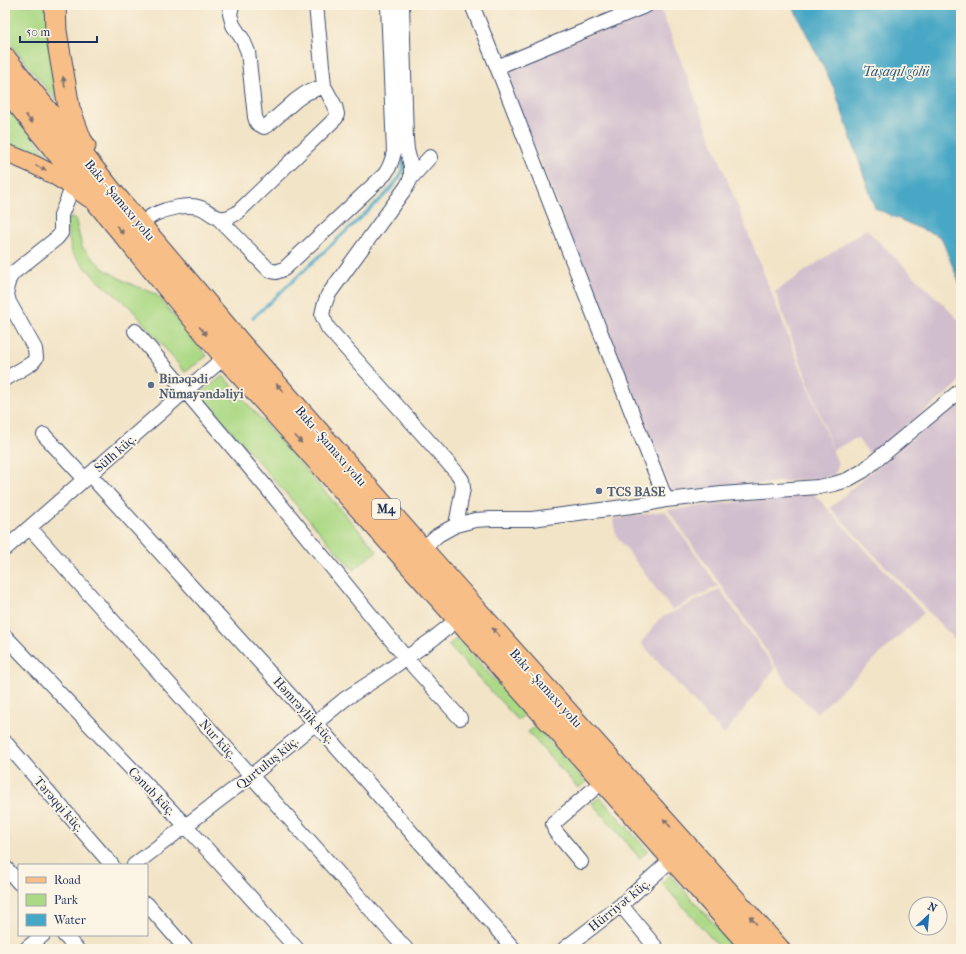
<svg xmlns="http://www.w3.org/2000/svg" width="966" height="954" font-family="'IM FELL French Canon',serif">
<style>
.industrial{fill:#d0bdcd}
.green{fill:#acd985;stroke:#648472}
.water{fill:#46a7c5;stroke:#306b92}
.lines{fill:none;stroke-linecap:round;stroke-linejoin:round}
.stream{stroke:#46a7c5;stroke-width:3}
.minor-casing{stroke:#3b4a6e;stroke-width:16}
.major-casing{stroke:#3b4a6e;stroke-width:20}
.highway-casing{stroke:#3b4a6e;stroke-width:23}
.minor{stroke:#fff;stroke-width:14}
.major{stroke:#f7be87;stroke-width:18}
.highway{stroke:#f7be87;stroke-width:21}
.oneway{fill:#7e6f70}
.service-dot{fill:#5c6f8a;stroke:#fcf5e5;stroke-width:1.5}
.labels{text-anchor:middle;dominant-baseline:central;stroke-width:3.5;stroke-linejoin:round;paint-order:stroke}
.shield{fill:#fcf5e5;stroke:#5e6a86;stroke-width:1}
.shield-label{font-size:12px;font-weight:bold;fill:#1b2f5e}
.street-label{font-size:13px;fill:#1b2f5e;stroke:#fcf5e5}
.service-label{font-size:13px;font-weight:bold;fill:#4e5e75;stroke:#fcf5e5;text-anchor:start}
.water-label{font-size:14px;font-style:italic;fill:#2a5982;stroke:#fcf5e5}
</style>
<rect width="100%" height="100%" fill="#fcf5e5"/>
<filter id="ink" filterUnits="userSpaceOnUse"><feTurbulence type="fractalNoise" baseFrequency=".025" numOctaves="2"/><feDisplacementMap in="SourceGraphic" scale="8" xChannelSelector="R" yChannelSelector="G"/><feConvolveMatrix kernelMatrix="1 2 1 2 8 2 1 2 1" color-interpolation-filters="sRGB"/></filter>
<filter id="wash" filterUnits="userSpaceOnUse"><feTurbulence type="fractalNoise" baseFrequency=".012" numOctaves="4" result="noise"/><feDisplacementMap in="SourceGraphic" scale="16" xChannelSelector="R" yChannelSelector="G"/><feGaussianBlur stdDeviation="0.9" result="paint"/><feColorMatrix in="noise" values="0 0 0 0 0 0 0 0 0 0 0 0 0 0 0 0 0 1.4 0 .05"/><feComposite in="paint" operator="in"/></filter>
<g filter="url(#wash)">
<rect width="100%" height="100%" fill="#f2e4c7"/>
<path class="industrial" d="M660,7L838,464L837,469L834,475L824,478L672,492L504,70Z
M866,229L961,322V378L956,386L871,455L857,438L833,450L775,292Z
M961,400V646L830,508L867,475Z
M813,493L924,613L817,713L789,686L751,628L668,510Z
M665,511L718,586L672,610L616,535L613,519Z
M720,589L775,668L724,735L641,643L659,619Z"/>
<path class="green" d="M5,5H51L56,100L5,37Z
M5,103L53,162L5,145Z
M75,218L82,247L104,269L126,282L156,294L207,356L185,372L130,307L96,279L72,253L65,219Z
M223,376L377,551L353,570L199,394Z
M457,638L525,714L518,720L448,645Z
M536,726L586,782L578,788L528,732Z
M600,797L648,851L640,858L592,803Z
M670,875L737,949H721L662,883Z"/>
<path class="water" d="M792,5H961V297L959,282L941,237L914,226L875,208L834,88Z"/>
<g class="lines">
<path class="stream" d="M253,318L386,194L399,178L403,170V160"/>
</g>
</g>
<g filter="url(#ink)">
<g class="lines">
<defs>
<path id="minor" d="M232,5L230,14L233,25L243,40L248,52L255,117L257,123L264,127L269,124L296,100L306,93L324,86
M402,5L406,139L407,150L411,166V178L407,186L328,295L324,306L322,315L328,328L457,473L462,480L463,488L456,525
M472,5L497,67L666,500
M497,67L647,5
M411,178L430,157
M218,218L269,270L276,272L284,269L385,174C390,167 392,161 394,152L388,5
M141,225C145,222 150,216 155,214C166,209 186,204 198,207C207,209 209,214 217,217C223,220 232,216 237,213L336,118L337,114L335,106L324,86L316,5
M135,331L266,487L406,658L460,718
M7,378L32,363L36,358L35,349L9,302L6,290L9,279L13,273L57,238L61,233V215L73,186
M44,435L85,479
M90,475L316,724L514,949
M30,528L406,949
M5,549L185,391L225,357
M422,549L438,535L456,525L475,520L491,519H532L647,504L666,500L722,494L818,487L834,484L847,480L863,471L961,390
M5,636L186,826L297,949
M5,742L112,865
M581,862L555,831L553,824L603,781
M134,865L251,776L345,699L379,677L433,639L458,619
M5,867L19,883
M147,904L186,949
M621,905L657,949
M64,935L77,949
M26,949L43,935
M564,949L621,905L672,859"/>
<path id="major" d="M5,153C35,163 63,179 89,198"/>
<path id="highway" d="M55,5L56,31L69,108L81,140L85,146
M5,58L113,193L241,344L445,575L779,949
M5,88L100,206L225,357L458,619L603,781L753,949"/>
</defs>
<use href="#minor" class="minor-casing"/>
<use href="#major" class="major-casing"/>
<use href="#highway" class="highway-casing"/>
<use href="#minor" class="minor"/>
<use href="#major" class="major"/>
<use href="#highway" class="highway"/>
</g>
<defs><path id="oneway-solid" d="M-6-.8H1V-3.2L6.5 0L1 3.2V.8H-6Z"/></defs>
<g class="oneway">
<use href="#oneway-solid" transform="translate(64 82) rotate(-100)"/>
<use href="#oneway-solid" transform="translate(29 119) rotate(51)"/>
<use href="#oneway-solid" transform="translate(41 168) rotate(25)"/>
<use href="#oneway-solid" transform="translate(120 230) rotate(50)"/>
<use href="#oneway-solid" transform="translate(203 331) rotate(50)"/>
<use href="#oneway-solid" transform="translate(280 388) rotate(-131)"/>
<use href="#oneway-solid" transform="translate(298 439) rotate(48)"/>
<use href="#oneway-solid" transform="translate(496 632) rotate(-132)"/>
<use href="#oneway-solid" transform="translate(667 823) rotate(-132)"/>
<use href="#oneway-solid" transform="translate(753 920) rotate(-132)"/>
</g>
</g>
<g class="service-dot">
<circle cx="151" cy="385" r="4"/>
<circle cx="599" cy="491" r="4"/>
</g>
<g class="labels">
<rect class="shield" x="372" y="499" width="28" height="20" rx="3"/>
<g class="shield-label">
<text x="386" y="509">M4</text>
</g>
<g class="street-label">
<text transform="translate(120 200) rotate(50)">Bakı - Şamaxı yolu</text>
<text transform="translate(331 446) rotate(49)">Bakı - Şamaxı yolu</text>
<text transform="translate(115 453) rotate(-41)">Sülh küç.</text>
<text transform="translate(546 688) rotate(48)">Bakı - Şamaxı yolu</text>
<text transform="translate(304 710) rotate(48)">Həmrəylik küç.</text>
<text transform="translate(218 739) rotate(48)">Nur küç.</text>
<text transform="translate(267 763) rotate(-39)">Qurtuluş küç.</text>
<text transform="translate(152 791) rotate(46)">Cənub küç.</text>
<text transform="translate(59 804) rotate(49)">Tərəqqi küç.</text>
<text transform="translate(619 905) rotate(-39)">Hürriyət küç.</text>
</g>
<g class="service-label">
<text x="159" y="378">Binəqədi<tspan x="159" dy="15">Nümayəndəliyi</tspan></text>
<text x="607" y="491">TCS BASE</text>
</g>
<g class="water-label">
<text x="896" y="71">Taşaqıl gölü</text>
</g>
</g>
<rect width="966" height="954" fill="none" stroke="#fcf5e5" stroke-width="20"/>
<rect x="18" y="864" width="130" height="72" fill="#fcf5e5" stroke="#a2a6af"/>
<rect x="26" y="877" width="20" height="6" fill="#f7be87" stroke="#a2a6af"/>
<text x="54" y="884" font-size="12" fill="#1b2f5e">Road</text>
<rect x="26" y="894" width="20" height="12" fill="#acd985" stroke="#a2a6af"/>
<text x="54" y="904" font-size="12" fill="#1b2f5e">Park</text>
<rect x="26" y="914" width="20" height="12" fill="#46a7c5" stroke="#a2a6af"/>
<text x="54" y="924" font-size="12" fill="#1b2f5e">Water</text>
<g transform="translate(928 916) rotate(26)"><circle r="19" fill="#fcf5e5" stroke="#a2a6af"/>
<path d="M0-3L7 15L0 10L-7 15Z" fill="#1f6fb2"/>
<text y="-6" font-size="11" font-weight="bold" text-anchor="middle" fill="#1b2f5e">N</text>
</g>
<path d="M20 36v6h77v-6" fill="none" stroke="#1b2f5e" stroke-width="2"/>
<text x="26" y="36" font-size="12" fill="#1b2f5e" stroke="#fcf5e5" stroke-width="3" paint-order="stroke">50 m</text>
</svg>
